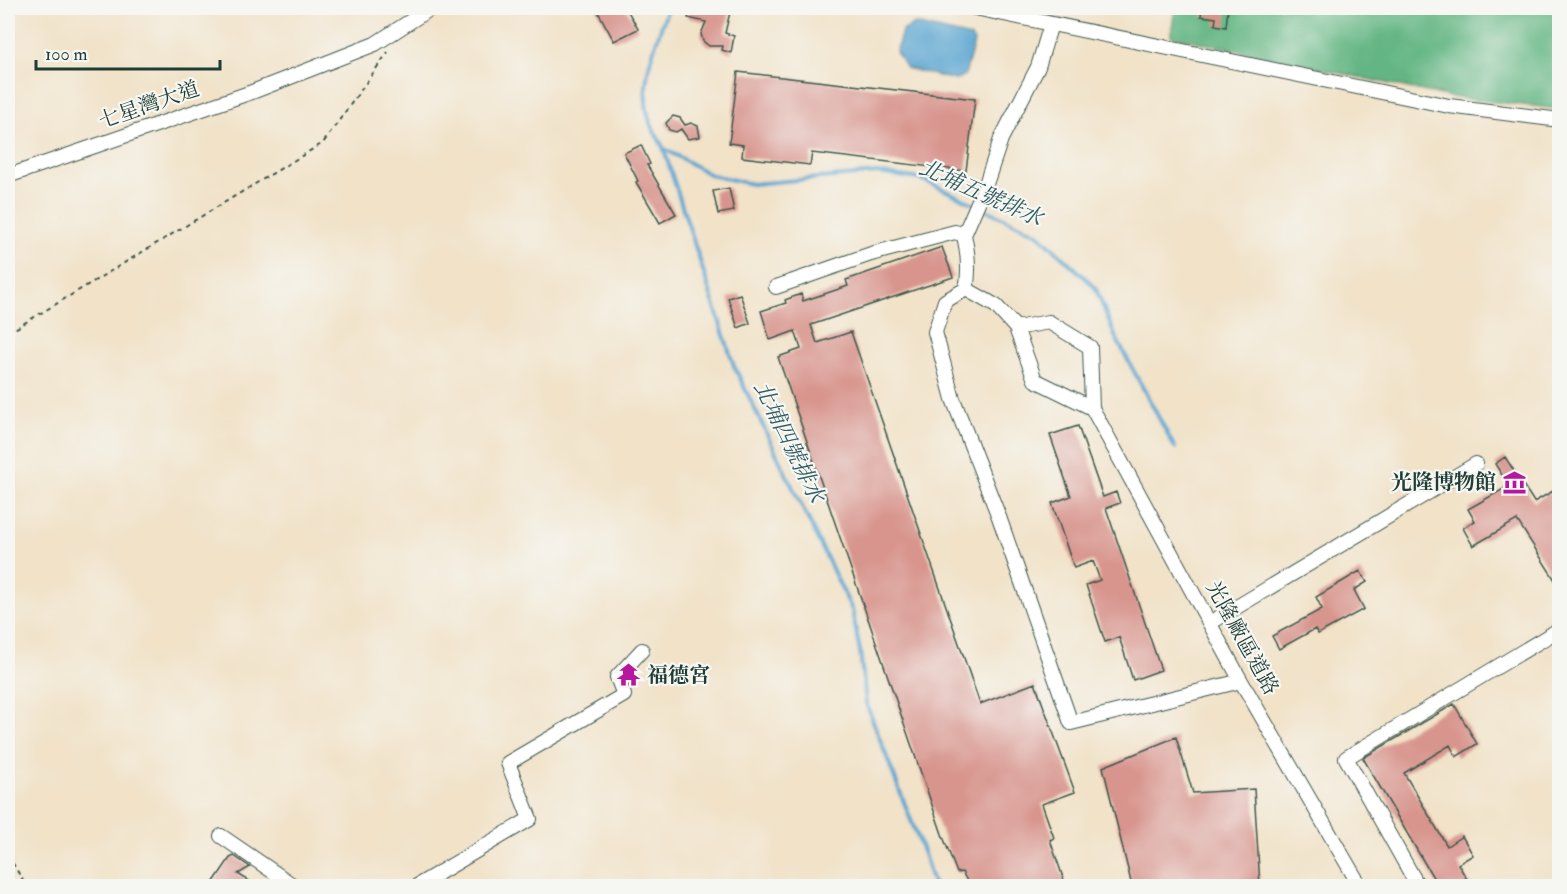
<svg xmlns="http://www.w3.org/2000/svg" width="1567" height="894" font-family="'IM FELL Double Pica','Noto Serif TC',serif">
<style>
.forest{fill:#64b683;stroke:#427a5c;stroke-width:1.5}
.water{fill:#56a3cf;stroke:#3a7082;stroke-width:1.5}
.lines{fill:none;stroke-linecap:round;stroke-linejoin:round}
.stream{stroke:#56a3cf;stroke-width:4}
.building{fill:#d8958e}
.minor-casing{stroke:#3e564a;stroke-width:16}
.path{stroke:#3e564a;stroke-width:2;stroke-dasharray:4.5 4.5;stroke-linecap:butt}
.minor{stroke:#fff;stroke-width:14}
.labels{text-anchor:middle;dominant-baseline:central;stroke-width:4.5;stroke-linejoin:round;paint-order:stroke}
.street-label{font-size:21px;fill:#1f3d34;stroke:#f6f6f2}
.poi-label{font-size:21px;font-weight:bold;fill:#1f3d34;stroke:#f6f6f2;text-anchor:end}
.water-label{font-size:22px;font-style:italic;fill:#305c62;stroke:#f6f6f2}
</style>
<rect width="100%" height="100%" fill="#f6f6f2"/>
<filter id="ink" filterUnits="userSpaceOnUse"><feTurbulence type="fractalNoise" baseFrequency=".0167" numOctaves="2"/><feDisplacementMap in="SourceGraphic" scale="12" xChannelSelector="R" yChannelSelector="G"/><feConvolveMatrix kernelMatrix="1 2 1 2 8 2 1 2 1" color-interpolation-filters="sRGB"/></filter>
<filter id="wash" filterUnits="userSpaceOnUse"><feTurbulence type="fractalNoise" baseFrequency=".008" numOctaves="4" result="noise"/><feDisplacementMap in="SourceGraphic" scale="24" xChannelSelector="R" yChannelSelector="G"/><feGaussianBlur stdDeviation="1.35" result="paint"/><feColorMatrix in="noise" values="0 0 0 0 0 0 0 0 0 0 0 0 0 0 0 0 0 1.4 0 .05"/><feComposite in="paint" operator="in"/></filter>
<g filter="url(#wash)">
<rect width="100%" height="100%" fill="#f1e2c8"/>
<path class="forest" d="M1175,8H1559V109L1450,97L1171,36Z"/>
<path class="water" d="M915,24L971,37L974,42L965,75L955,80L906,68L896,52L902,31Z"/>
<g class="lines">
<path class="stream" d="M668,8C656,44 637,83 650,122C653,131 659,139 663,147L734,366L852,610L860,651L866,703L924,854L934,886
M663,148L711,175L752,184L877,173L921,179L1038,234L1095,287L1115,336L1175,448"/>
</g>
<g id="blocks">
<path class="building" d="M596,8H626L638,29L614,41Z
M690,8H731L725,33L734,36L731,53L722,50L723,46H709L703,41L701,34L706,22L688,18Z
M1202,8H1228L1226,27L1215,25L1216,18L1201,16Z
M738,72L975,99L966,171L812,153L810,165L742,157L743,145L729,143Z
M673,116L680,118L685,125L691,123L698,126L700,137L688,139L681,129L676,132L669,130L666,123Z
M641,145L650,164L647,165L676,214L660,223L636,182L638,181L624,153Z
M729,188L734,211L718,214L713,191Z
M942,247L953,277L811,325L817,343L851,332L980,704L1035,683L1075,792L1042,804L1054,838L1050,840L1066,886H970L962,872L957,873L942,834L778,357L801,349L795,331L770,340L761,311L786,303L785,300L801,294L803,301L848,286L846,280Z
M740,294L750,323L738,328L728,298Z
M1078,426L1103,497L1116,492L1120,503L1106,508L1161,670L1133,680L1119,637L1105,642L1086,585L1100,580L1093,561L1074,568L1052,503L1071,496L1050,435Z
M1505,457L1534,502L1553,491L1560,502V588L1517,520L1473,546L1463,528L1475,521L1468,509L1509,486L1495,464Z
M1360,571L1367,582L1354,590L1364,609L1318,634L1315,629L1279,649L1272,636L1322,609L1316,597Z
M1454,704L1477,744L1456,757L1450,745L1404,773L1447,846L1462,836L1473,855L1458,864L1471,886H1438L1363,758Z
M1176,737L1193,793L1254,789L1260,886H1132L1103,767Z
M234,856L250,867L238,874L257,886H211L230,858Z"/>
</g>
</g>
<g filter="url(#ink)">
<use href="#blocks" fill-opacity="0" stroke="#3e564a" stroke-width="1.5"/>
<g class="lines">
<defs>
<path id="minor" d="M975,8L1449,106L1560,120
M8,176L252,92L375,44L431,8
M964,235L986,184L1001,139L1038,67L1051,24
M776,287L871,254L955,232L964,235C968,253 970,271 966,289
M1016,328L996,306L966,289L945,301L935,332L953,399L999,517L1071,723L1241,681
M1092,408L1035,380L1016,328L1049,322L1090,347L1092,408L1241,681L1360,886
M1210,623L1476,464
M221,836L294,886
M417,886L530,819L508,763L624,695L617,677L642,650
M1418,886L1346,758L1560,629"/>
</defs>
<use href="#minor" class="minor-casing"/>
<path class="path" d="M8,333L323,143L388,52
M8,855L26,886"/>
<use href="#minor" class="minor"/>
</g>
</g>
<defs>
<symbol id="museum-bare" viewBox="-9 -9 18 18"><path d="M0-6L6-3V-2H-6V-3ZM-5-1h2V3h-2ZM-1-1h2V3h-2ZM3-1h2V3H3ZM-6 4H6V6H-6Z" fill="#b5179e" stroke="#f6f6f2" stroke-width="2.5" paint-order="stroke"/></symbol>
<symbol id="temple-bare" viewBox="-9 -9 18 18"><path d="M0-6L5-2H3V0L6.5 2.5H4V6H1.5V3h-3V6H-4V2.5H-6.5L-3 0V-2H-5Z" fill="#b5179e" stroke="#f6f6f2" stroke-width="2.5" paint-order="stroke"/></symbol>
</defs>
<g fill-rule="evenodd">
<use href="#museum-bare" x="1498" y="466" width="33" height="33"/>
<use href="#temple-bare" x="612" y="658" width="33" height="33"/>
</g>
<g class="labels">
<g class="street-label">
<text transform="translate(149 105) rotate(-19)">七星灣大道</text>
<text transform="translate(1242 638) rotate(61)">光隆廠區道路</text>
</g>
<g class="poi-label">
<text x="1496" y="482">光隆博物館</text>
<text x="647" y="675" text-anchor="start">福德宮</text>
</g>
<g class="water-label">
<text transform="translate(981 193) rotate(24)">北埔五號排水</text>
<text transform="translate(789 442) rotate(64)">北埔四號排水</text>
</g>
</g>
<rect width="1567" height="894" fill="none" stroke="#f6f6f2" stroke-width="30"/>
<path d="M36 60v9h184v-9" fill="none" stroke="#1f3d34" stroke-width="3"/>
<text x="45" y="60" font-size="18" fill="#1f3d34" stroke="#f6f6f2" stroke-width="4.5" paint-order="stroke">100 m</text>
</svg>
